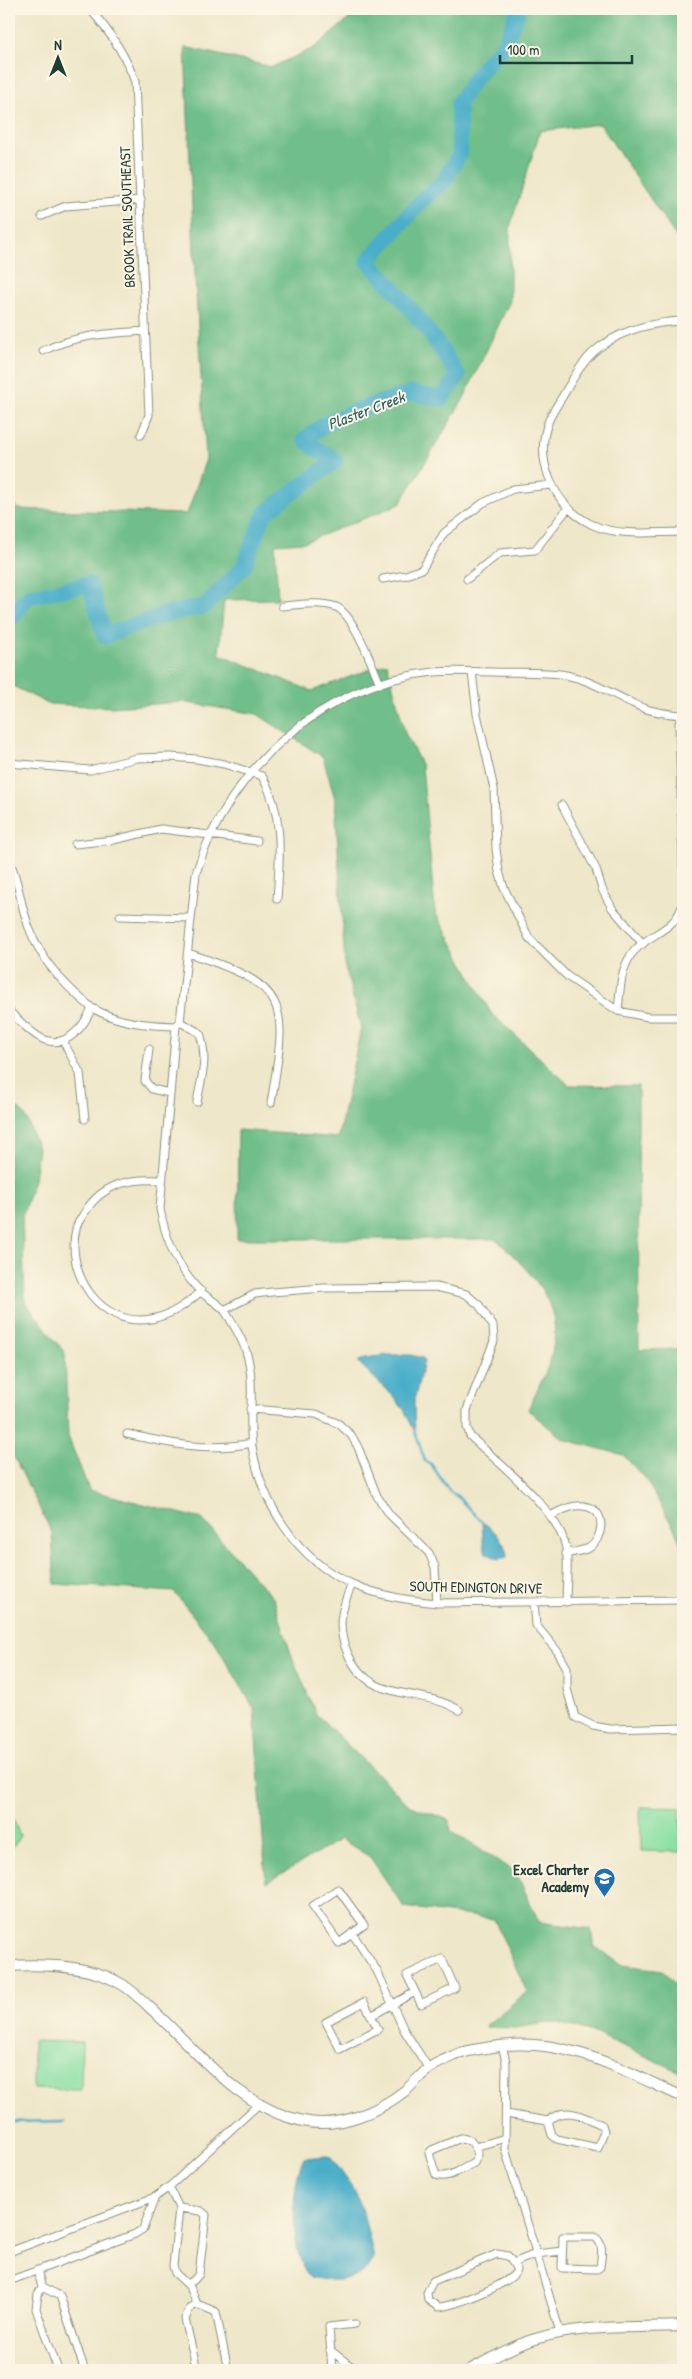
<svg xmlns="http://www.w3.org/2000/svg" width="692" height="2379" font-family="'Patrick Hand',sans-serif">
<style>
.green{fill:#8ae0a3;stroke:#548e6c}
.forest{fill:#6fbe89;stroke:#477e5e}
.water{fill:#4aaec9;stroke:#34767e}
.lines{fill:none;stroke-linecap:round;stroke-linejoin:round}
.stream{stroke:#4aaec9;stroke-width:2.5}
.river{stroke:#4aaec9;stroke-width:16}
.street-casing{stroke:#87927e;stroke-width:9}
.secondary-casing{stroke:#87927e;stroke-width:12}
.street{stroke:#fff;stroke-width:7}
.secondary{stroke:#fff;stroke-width:10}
.labels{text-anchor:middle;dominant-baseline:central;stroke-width:4;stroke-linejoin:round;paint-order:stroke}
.street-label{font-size:15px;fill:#1f3d34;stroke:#fcf5e5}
.poi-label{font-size:15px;font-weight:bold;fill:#1f3d34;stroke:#fcf5e5;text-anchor:end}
.water-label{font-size:16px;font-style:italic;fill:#2c5f61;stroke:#fcf5e5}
</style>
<rect width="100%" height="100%" fill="#fcf5e5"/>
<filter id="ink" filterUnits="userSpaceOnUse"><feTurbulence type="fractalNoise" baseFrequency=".02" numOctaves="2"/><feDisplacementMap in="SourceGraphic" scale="10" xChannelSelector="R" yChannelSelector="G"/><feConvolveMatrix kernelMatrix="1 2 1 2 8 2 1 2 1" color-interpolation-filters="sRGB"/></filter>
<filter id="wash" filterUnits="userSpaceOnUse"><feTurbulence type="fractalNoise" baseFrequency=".0096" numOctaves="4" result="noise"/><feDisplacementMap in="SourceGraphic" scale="20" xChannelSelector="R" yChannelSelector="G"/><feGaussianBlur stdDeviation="1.12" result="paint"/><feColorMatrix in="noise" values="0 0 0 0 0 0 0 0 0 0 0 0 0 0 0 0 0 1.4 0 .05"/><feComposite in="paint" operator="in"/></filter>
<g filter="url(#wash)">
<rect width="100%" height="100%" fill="#efe7c9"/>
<path class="green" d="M640,1807L680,1808L681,1852L641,1851Z
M9,1809L20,1836L9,1853Z
M33,2041L82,2042L81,2090L33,2089Z"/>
<path class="forest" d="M367,9H683V247L600,124L540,131L510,227V301L463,400L400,504L305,542L275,544L278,599L224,600L219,654L312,691L387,663L405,733L422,766L435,912L491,1013L569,1085L638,1086L639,1350L683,1349V1551L675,1530L645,1478L623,1455L563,1439L528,1410C535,1392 548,1372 552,1353C565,1302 529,1271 496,1239H237L238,1130L338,1138L361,1028L345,967L335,799L323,757L257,714L182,702L112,707L48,704L9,684V494L17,509L187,514L206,459L195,276L185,47L272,67L314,48L349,19Z
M9,1100L25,1115L38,1148L34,1180L22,1216L25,1302L65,1353L68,1436L89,1490L202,1519L274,1599L291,1654L316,1714L410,1806L449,1820L451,1831L516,1872L539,1922L591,1929L595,1947L622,1965L663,1970L683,1994V2073L590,2031L553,2022L516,2028L484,2027L527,1992L494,1919L404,1907L370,1857L341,1839L266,1883L254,1708L215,1643L174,1592L55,1584L52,1533L9,1447Z"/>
<path class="water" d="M386,1355H411L423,1358L424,1361L414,1401L415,1432L404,1410L394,1397L358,1362L365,1358Z
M482,1522C493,1528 507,1543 507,1557L498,1559L486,1553L483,1542Z
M326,2156L331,2157L355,2191L363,2213L374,2258C363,2284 333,2282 309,2277C290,2253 290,2184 304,2158Z"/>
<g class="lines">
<path class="stream" d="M415,1432L425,1461L431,1464L450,1492L457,1496L482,1522
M9,2122L64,2121"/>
<path class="river" d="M9,622L27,597L89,584L105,636L166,614L205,606L244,566L265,513L335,461C325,450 315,452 305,439L327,423L360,409L412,393L442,399L458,376C433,333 402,297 368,261L421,201L443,182L460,154L458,103L480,71L504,45L519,9"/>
</g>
</g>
<g filter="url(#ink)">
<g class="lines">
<defs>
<path id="street" d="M90,9C109,31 126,55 135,82L149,415L141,435
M42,216L66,206L141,200
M683,321C655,322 628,328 604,344C587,355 578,370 568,387C562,398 554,409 549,420C533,460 554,507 593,525C620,537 654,532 683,532
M43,351C77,334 108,334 145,331
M383,579L406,575L422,569L444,533L483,503L513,489L552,485
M467,579L500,553L535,550L568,508
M282,606C298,605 320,601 336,607C353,613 373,667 380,684
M472,672L477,714L494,789L496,849L499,871L504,888L529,938L567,976L618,1011L648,1017H683
M681,715L679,724L683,867
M683,715C666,714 647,711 632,703C610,693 591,680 566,675C543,671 518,673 494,672C474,672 454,670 434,672C323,682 228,770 196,873L180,1022L176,1026L160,1209C166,1241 178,1269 201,1292C209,1299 219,1304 225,1311C232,1322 242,1339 246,1351C256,1382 248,1414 252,1446C261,1503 298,1561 352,1584C379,1596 408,1600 437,1603L683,1600
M9,763L90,770L137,758L170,757L197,759L224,764L262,776C284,814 280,857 277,899
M562,805L596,869L602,889L612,908L643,944
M75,844L113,840L161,829L257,841
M9,860C17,876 19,894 24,912C35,954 59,981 92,1008
M120,916L191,918
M188,953C291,987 288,1001 271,1103
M9,1011C19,1020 32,1035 45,1040C68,1048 84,1026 92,1008C119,1023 145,1025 176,1026
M618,1011C620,992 620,971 631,955C646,933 679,931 683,901
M180,1022L200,1033C208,1059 202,1076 197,1102
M63,1041L80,1073L85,1119
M149,1049L145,1081L152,1089L169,1093
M161,1180C130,1178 102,1184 85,1212C82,1217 77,1223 76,1229C65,1274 101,1328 151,1319C172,1315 186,1305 201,1291
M224,1310L255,1294L272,1292L324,1288L436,1287L466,1294L479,1305L493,1326L494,1341L467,1410V1427L470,1436C497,1462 559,1510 566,1548C569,1565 566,1585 566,1602
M250,1409L316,1414L339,1424L351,1435L358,1447L377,1496L390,1515L429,1553L435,1567L437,1603
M127,1434C171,1444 208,1452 252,1443
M550,1516C562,1510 574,1503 588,1507C607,1512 603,1539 589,1548C582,1551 573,1552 566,1554
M352,1584C341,1609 336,1628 348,1654C371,1705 420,1686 459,1710
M534,1602L536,1625L558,1652L567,1668V1689L575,1717L593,1726L610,1729L683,1727
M338,1889L364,1925L339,1943L313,1906Z
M352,1933L377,1971L404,2030L429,2069
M442,1959L455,1988L421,2004L407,1975Z
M364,2002L378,2029L340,2049L326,2022Z
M371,2016L415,1992
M502,2045L506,2062L505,2149L560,2332
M506,2114L548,2121C566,2105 584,2117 602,2125L604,2131L598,2148L557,2139L552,2135L548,2121
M475,2147L478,2154L474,2163C463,2168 448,2180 436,2175L429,2153L432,2150L461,2138L470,2140L475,2147L505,2138
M169,2187L179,2208L173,2266L175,2273L190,2287L197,2304
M179,2208L201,2211L206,2215L199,2274L194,2280L187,2284
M563,2237H595C605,2245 601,2256 600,2267L597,2269L562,2268Z
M9,2252L155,2197L169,2187L259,2104
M513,2263L517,2270C512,2284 453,2306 438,2307L428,2300L427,2293L433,2281L497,2254L508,2256L513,2263L536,2254L562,2251
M37,2270L42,2287L38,2294L36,2309L58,2370
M9,2281L135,2234L143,2229L155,2197
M42,2287L60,2296L83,2365L81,2370
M330,2350L356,2370
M197,2370L185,2319L190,2308L197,2304L216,2312L228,2370
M332,2370L329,2327L355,2324"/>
<path id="secondary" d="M9,1966C46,1964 91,1965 123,1985C137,1994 149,2007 161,2018C203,2058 243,2109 303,2121C339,2129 378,2112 406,2090C413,2084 420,2076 428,2069C436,2063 449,2058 458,2054C469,2050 481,2049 492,2047C563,2035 620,2069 683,2097
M470,2370C490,2359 510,2347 532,2340C579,2324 634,2328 683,2326"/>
</defs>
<use href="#street" class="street-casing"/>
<use href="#secondary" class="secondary-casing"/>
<use href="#street" class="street"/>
<use href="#secondary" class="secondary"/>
</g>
</g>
<defs>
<symbol id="school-pin" viewBox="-11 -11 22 30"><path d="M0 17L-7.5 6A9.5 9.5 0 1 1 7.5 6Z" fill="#1f6fb2" stroke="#fcf5e5"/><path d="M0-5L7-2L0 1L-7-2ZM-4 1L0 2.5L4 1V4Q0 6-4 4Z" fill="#fff"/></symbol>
</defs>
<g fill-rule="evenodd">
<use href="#school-pin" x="592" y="1866" width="25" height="34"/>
</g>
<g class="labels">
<g class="street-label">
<text transform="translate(127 217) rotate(-92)">BROOK TRAIL SOUTHEAST</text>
<text transform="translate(476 1587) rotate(1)">SOUTH EDINGTON DRIVE</text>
</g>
<g class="poi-label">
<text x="589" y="1869">Excel Charter<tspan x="589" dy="17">Academy</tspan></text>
</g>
<g class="water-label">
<text transform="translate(366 410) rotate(-21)">Plaster Creek</text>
</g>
</g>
<rect width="692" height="2379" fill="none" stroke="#fcf5e5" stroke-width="30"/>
<g transform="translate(58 58)" stroke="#fcf5e5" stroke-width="4" paint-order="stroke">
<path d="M0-4L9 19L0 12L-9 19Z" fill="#1f3d34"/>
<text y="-8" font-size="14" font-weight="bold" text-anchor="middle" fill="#1f3d34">N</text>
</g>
<path d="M500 55v8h132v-8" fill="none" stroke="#1f3d34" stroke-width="2.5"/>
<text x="507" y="55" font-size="15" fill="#1f3d34" stroke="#fcf5e5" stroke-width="4" paint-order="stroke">100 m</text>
</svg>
